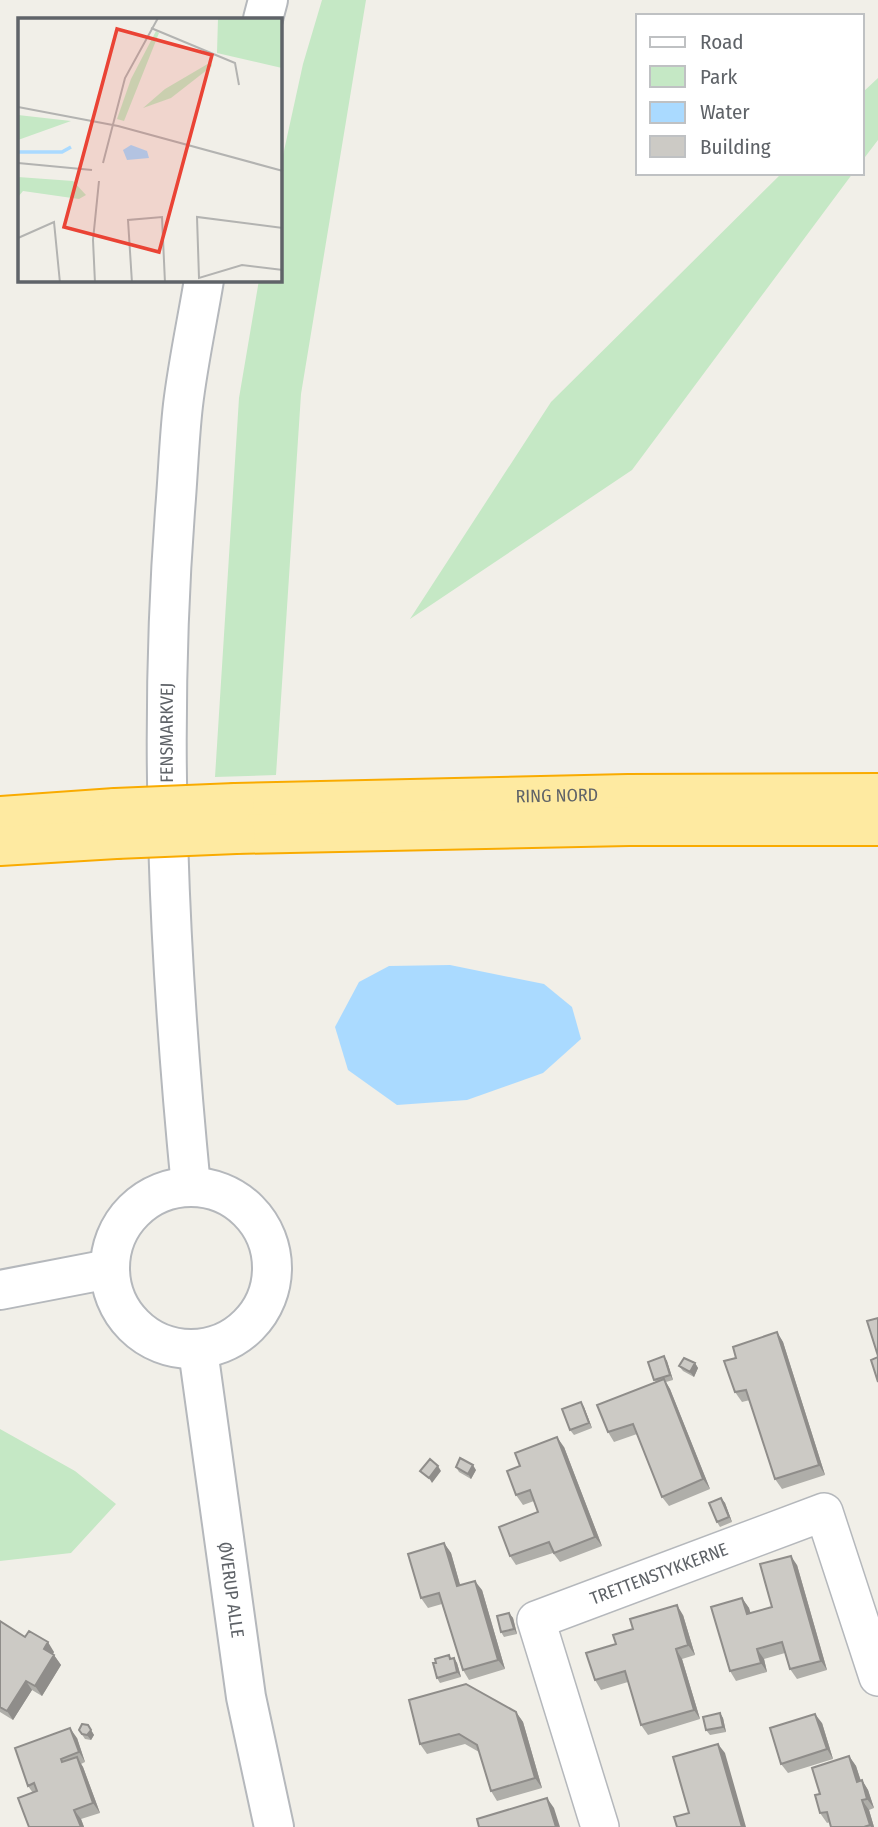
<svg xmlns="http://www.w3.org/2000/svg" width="878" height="1827" font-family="'Fira Sans Condensed',sans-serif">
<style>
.green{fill:#c5e8c5}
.water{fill:#aadaff}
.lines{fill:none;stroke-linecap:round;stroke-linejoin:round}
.minor-casing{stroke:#b5b8bc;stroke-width:40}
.tertiary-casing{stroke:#b5b8bc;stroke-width:42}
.trunk-casing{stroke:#f9ab00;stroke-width:42}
.minor{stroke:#fff;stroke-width:37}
.tertiary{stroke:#fff;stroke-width:38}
.trunk{stroke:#feeaa1;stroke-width:38}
.trunk-bridge-casing{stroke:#f9ab00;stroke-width:42;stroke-linecap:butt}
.trunk-bridge{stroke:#feeaa1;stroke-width:38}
.wall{fill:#afaea9}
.shaded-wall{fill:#8f8d8a}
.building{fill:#cccac5;stroke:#8f8d8a;stroke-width:2}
.labels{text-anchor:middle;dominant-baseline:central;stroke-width:5;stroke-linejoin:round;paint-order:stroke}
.street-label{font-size:18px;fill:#5f6368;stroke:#fff}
.inset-river{fill:none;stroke:#aadaff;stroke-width:3.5}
.inset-road{fill:none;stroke:#b3b3b1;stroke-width:2}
.view{fill:#ea4335;fill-opacity:0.15;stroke:#ea4335;stroke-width:3.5}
.inset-edge{fill:none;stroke:#5f6368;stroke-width:3.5}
</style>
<rect width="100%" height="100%" fill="#f1efe8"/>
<path class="green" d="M322,0H366L301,394L276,775L215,777L239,398L259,280H280V169L303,64Z
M878,78V140L862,161V93Z
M782,173H853L632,470L410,619L551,402Z
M0,1429L75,1471L116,1504L71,1553L0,1561Z"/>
<path class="water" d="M450,965L544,984L572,1007L581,1039L543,1073L467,1100L397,1105L348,1070L335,1027L359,982L389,966Z"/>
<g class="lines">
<defs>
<g id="minor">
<path id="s1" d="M600,1827L536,1620L824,1512L878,1677"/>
</g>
<g id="tertiary">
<path d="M263,19L268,0"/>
<path id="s2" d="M191,1187C169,962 158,736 175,511C178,476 179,440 183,405C188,363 197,322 204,280"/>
<circle cx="191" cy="1268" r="81"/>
<path d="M0,1290L109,1269"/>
<path id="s3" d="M198,1350L246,1697L274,1827"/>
</g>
<g id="trunk">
<path id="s4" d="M235,803L628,794L878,793"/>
<path d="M0,816L115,808"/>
<path d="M236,834L629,826H878"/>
<path d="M0,846L116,839"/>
</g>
</defs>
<use href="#minor" class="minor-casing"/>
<use href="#tertiary" class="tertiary-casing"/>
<use href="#trunk" class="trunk-casing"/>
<use href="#minor" class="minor"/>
<use href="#tertiary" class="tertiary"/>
<use href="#trunk" class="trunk"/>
<defs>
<path id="trunk-bridge" d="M115,808L235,803
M116,839L236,834"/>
</defs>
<use href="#trunk-bridge" class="trunk-bridge-casing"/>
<use href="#trunk-bridge" class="trunk-bridge"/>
</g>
<path class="wall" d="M777,1332L783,1342L825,1475L782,1489L775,1479L750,1400L742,1402L735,1392L736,1358Z
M664,1356L667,1361L673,1380L666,1382L670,1389L710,1489L669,1506L662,1497L637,1434L614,1442L608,1432L656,1382L654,1380Z
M695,1363L698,1368L694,1377L683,1371L679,1366Z
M581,1402L584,1407L592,1428L574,1435L570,1430Z
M564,1447L602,1546L560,1562L553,1553L516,1565L510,1556L538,1512L534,1501L523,1505L516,1495Z
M456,1467L476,1470L471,1479L459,1472Z
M721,1498L725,1503L732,1522L720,1527L717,1522Z
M444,1543L451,1553L460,1585L482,1590L505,1669L469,1680L463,1670L442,1604L428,1608L421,1598Z
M797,1565L827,1670L797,1679L790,1669L785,1653L764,1659L767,1672L736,1681L730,1671L742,1598L749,1608L750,1613L772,1607Z
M509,1613L513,1618L517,1634L504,1637L501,1632Z
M683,1615L695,1655L682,1659L700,1719L648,1735L641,1725L628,1682L601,1690L595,1680L616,1644Z
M0,1621L25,1637L54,1652L53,1654L61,1665L42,1696L32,1690L13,1720L0,1712Z
M449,1655L451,1659L454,1658L457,1663L461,1677L440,1683L437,1678Z
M516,1712L523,1722L542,1788L497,1801L491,1791L479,1752L465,1744L427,1754L420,1744Z
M720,1713L723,1718L726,1732L710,1735L706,1730Z
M822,1723L833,1759L788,1773L781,1764Z
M88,1725L94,1735L91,1740L85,1739L79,1730Z
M77,1738L85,1762L81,1764L83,1767L100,1813L81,1819L84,1827H93H29L33,1793L28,1786Z
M849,1756L856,1766L861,1781L862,1780L868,1790L874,1808L869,1810L874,1827H831L830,1822L827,1823L820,1813V1794Z"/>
<path class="shaded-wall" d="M777,1332L783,1342L825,1475L819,1465Z
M664,1356L667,1361L673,1380L670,1375Z
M695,1363L698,1368L694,1377L690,1372Z
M664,1379L670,1389L710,1489L703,1479Z
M581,1402L584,1407L592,1428L589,1423Z
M557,1437L564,1447L602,1546L595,1537Z
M473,1465L476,1470L471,1479L468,1474Z
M438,1466L441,1471L432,1483L429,1478Z
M721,1498L725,1503L732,1522L729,1517Z
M444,1543L451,1553L463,1595L457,1586Z
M791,1556L797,1565L827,1670L821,1661Z
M475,1581L482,1590L505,1669L498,1660Z
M742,1598L749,1608L754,1624L747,1614Z
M677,1605L683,1615L695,1655L688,1645Z
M509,1613L513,1618L517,1634L514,1629Z
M48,1642L54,1652L50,1658L44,1649Z
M676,1649L682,1659L700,1719L694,1710Z
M757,1649L764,1659L767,1672L761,1663Z
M54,1655L61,1665L42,1696L35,1686Z
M454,1658L457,1663L461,1677L457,1672Z
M26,1681L32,1690L13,1720L7,1711Z
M516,1712L523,1722L542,1788L535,1778Z
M720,1713L723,1718L726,1732L723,1727Z
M815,1714L822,1723L833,1759L827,1749Z
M88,1725L94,1735L91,1740L87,1735Z
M70,1728L77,1738L85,1762L79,1752Z
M718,1744L725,1753L746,1827H742Z
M849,1756L856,1766L864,1791L857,1782Z
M77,1757L83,1767L100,1813L93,1803Z
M862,1780L868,1790L874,1808L867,1799Z
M547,1798L554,1808L560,1827H556Z
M862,1800L869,1810L874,1827H871L870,1825Z
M74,1810L81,1819L84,1827H81Z"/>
<path class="building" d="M878,1318V1356L867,1321Z
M777,1332L819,1465L775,1479L746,1390L735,1392L724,1361L736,1358L733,1347Z
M664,1356L670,1375L654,1380L648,1362Z
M878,1357V1382L871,1360Z
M684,1358L695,1363L690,1372L679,1366Z
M664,1379L703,1479L662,1497L633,1424L608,1432L597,1405Z
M581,1402L589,1423L570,1430L562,1409Z
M557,1437L595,1537L554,1553L549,1542L510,1556L499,1527L538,1512L530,1490L516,1495L507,1471L520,1466L515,1453Z
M460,1458L473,1465L468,1474L456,1467Z
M430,1459L438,1466L429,1478L420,1471Z
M721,1498L729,1517L717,1522L709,1503Z
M444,1543L457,1586L475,1581L498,1660L463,1670L439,1593L421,1598L408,1554Z
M791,1556L821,1661L790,1669L782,1642L757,1649L761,1663L730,1671L711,1607L742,1598L747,1614L772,1607L760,1564Z
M677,1605L688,1645L676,1649L694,1710L641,1725L625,1671L595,1680L586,1653L616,1644L613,1635L633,1629L630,1619Z
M509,1613L514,1629L501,1632L497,1616Z
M0,1621L25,1637L29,1631L48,1642L44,1649L54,1655L35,1686L26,1681L7,1711L0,1707Z
M449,1655L450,1659L454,1658L457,1672L437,1678L433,1663H436L435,1659Z
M466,1684L516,1712L535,1778L491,1791L477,1745L459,1734L420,1744L409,1700Z
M720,1713L723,1727L706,1730L703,1717Z
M815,1714L827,1749L781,1764L770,1728Z
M82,1724L88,1725L91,1730L87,1735L82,1734L79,1730Z
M70,1728L79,1752L61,1759L62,1762L77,1757L93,1803L74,1810L81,1827H29L18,1798L37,1791L34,1783L28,1786L15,1748Z
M718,1744L742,1827H677L674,1817L689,1813L673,1757Z
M849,1756L857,1782L862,1780L867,1799L862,1800L870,1825L864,1827H831L827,1812L820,1813L815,1795L820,1794L812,1768Z
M547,1798L556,1827H479L477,1819Z"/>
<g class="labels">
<g class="street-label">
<text stroke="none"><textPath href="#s2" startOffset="455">FENSMARKVEJ</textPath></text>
<text stroke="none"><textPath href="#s4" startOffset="322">RING NORD</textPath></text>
<text stroke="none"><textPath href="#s1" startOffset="348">TRETTENSTYKKERNE</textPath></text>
<text stroke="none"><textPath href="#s3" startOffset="242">ØVERUP ALLE</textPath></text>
</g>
</g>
<g transform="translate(18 18)">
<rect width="264" height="264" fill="#f1efe8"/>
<path d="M200,0H264V50L199,35ZM138,13L141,15L106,103L99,101L113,61ZM193,44L194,48L153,80L125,90L147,71ZM0,97L53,103L0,122ZM0,159L55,163L68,177L61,181L5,173L0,179Z" fill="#c5e8c5"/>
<path d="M113,127L129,133L131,140L109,142L105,132Z" fill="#aadaff"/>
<path class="inset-river" d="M0,134H44L53,129"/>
<path class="inset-road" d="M133,10L217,45L221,67M0,89L100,108L265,153M0,145L74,152M85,145L107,60L140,0M265,210L179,199L181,260L224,247L265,252M0,220L36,204L42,265M77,265L75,222L81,163M114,265L110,202L144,199L147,265"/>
<path class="view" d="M99,11L194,37L141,234L46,209Z"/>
<rect width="264" height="264" class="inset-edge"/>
</g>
<rect x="636" y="14" width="228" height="161" fill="#ffffff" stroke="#bfc1c3" stroke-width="2"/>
<rect x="650" y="37" width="35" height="10" fill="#ffffff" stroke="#bfc1c3" stroke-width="2"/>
<text x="700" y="49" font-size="21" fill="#5f6368">Road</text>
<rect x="650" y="66" width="35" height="21" fill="#c5e8c5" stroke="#bfc1c3" stroke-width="2"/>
<text x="700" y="84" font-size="21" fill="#5f6368">Park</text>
<rect x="650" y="102" width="35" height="21" fill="#aadaff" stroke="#bfc1c3" stroke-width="2"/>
<text x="700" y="119" font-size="21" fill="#5f6368">Water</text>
<rect x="650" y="136" width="35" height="21" fill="#cccac5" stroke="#bfc1c3" stroke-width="2"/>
<text x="700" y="154" font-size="21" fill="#5f6368">Building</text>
</svg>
